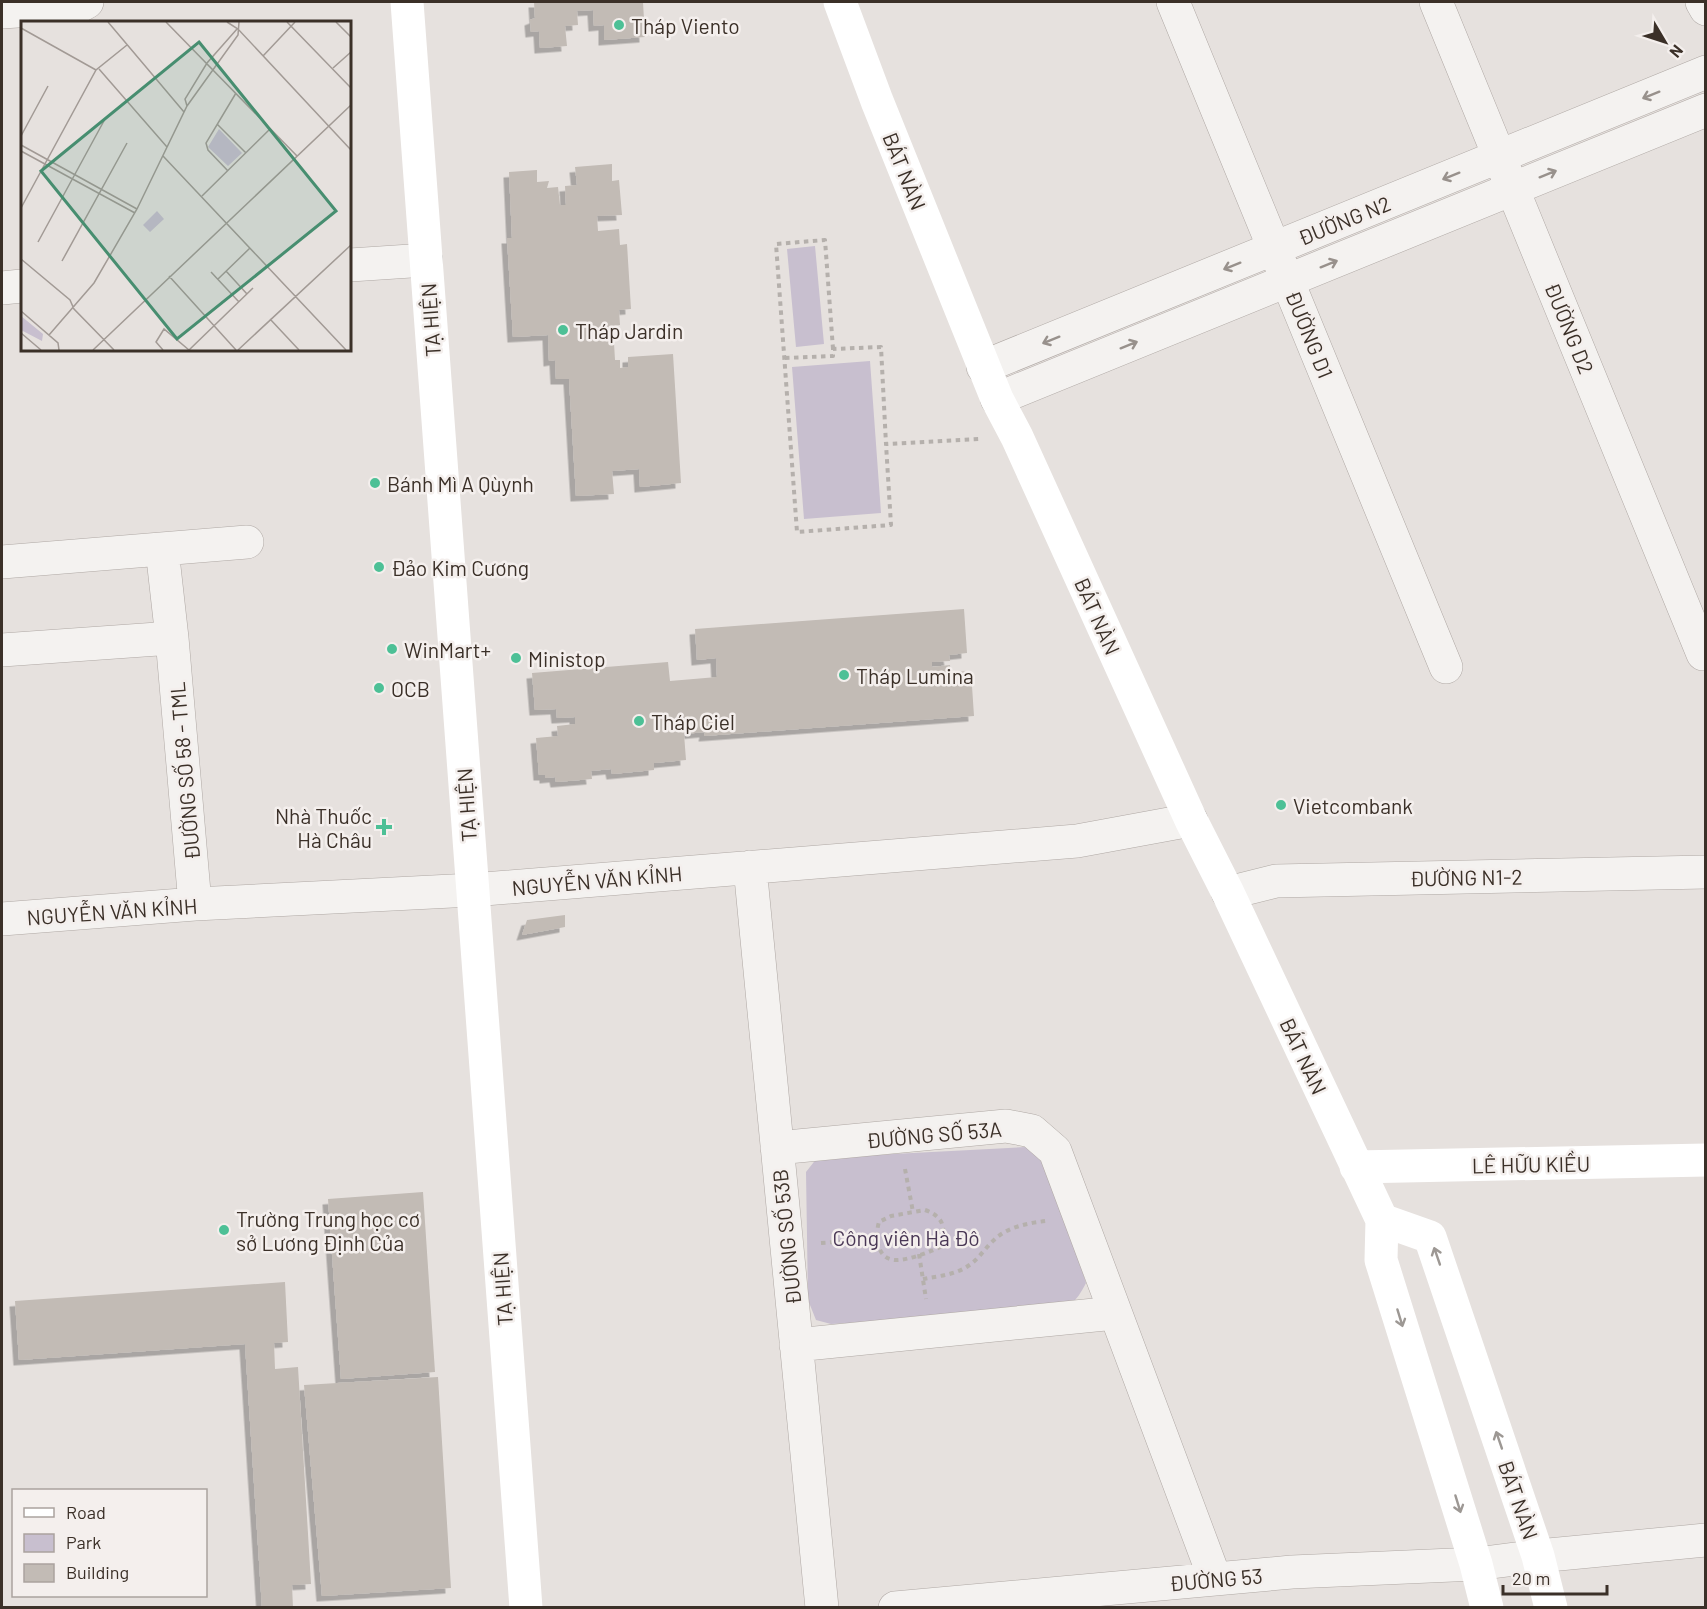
<svg xmlns="http://www.w3.org/2000/svg" width="1707" height="1609" font-family="Barlow,sans-serif">
<style>
.green{fill:#c8bfcf}
.building{fill:#c2bbb5;filter:url(#shadow)}
.lines{fill:none;stroke-linecap:round;stroke-linejoin:round}
.street-casing{stroke:#afa8a4;stroke-width:34}
.path{stroke:#b5b0ac;stroke-width:4;stroke-dasharray:4.5 4.5;stroke-linecap:butt}
.street{stroke:#f4f2f0;stroke-width:33}
.secondary{stroke:#fff;stroke-width:33}
.oneway{stroke:#98918c}
.oneway2{stroke:#9d9894}
.poi-dot{fill:#4dc096;stroke:#f4efed;stroke-width:2}
.labels{text-anchor:middle;dominant-baseline:central;stroke-width:5;stroke-linejoin:round;paint-order:stroke}
.poi-label{font-size:21px;fill:#3b3028;stroke:#f4efed;text-anchor:start}
.street-label{font-size:21px;fill:#3b3028;stroke:#f4efed}
.park-label{font-size:21px;fill:#493755;stroke:#f4efed}
.inset-road{fill:none;stroke:#a29a95;stroke-width:1.5}
.view{fill:#478e70;fill-opacity:0.15;stroke:#478e70;stroke-width:3}
.inset-edge{fill:none;stroke:#3b3028;stroke-width:3}
</style>
<defs>
<filter id="shadow"><feDropShadow dx="-5.5" dy="5.5" stdDeviation="0" flood-color="#0004"/></filter>
</defs>
<rect width="100%" height="100%" fill="#e6e1de"/>
<path class="green" d="M815,246L824,344L796,347L787,249Z
M870,361L881,513L804,519L792,367Z
M1026,1147L1042,1156L1053,1174L1086,1283C1075,1304 1072,1305 1049,1312L831,1324L816,1320L808,1300L806,1172L817,1158Z"/>
<path class="building" d="M534,2H643L645,37L604,40V25L594,26L593,10L577,11L578,25L565,26L567,46L540,48L539,31L531,32L530,20L535,18Z
M612,164V181L619,180L622,215L597,216L598,231L619,229L620,245L627,244L631,309L619,310L620,325L613,326L615,360H620V368L628,367V357L673,354L681,483L640,487L639,469L612,471L614,494L576,496L569,379H556L555,360L549,361L548,335L513,337L507,238H512L509,172L537,170V182L549,181L547,188L558,187L560,205H566L565,186L577,185L575,167Z
M964,609L967,653L949,655L950,661L932,662V667L950,665L951,672L971,671L974,716L704,736L705,732L684,734L686,760L654,763V770L612,774L611,769L591,771L592,779L556,782L555,777L545,778V775H539L536,738L558,736L557,726L575,724V717L557,718L556,709L535,710L532,673L668,662L670,681L717,677L716,658L697,660L695,629Z
M565,915V927L522,935L527,920Z
M423,1192L435,1372L341,1379L328,1199Z
M285,1282L288,1342L274,1343L275,1369L298,1367L311,1584L292,1585L293,1608H262L245,1344L19,1360L15,1301Z
M438,1377L451,1588L322,1596L304,1385Z"/>
<g class="lines">
<defs>
<path id="street" d="M1173,2L1446,667
M1436,2L1703,654
M1702,2L1706,9
M2,12L78,7L87,2
M350,265L426,260
M2,288L22,286
M983,367L1706,72
M997,399L1706,110
M162,549L172,638L195,904
M2,562L247,542
M2,650L172,638
M750,867L822,1608
M1228,893L1276,881L1706,872
M2,919L195,904L472,890L1077,841L1191,820
M777,1148L1006,1126L1032,1131L1055,1151L1215,1579
M796,1345L1115,1313
M895,1608L1292,1572L1476,1564L1538,1556L1706,1540"/>
</defs>
<use href="#street" class="street-casing"/>
<path class="path" d="M833,349L825,240L776,244L797,532L891,525L886,444
M785,358L833,356V349L881,347L886,444L980,439
M905,1169L913,1212
M925,1210C945,1217 946,1229 940,1247C931,1252 905,1261 895,1260C876,1259 875,1235 879,1222L891,1216Z
M821,1243L877,1239
M919,1254L926,1299
M923,1279C938,1276 955,1275 968,1266C978,1260 985,1248 994,1240C1007,1227 1028,1223 1046,1221"/>
<use href="#street" class="street"/>
<path class="secondary" d="M407,2L526,1608
M840,2L877,101L997,399L1017,437L1191,820L1228,893L1382,1220L1381,1260L1476,1564L1487,1608
M1356,1167L1706,1160
M1382,1220L1430,1237L1538,1556L1551,1608"/>
</g>
<defs><path id="oneway-shaft" d="M-6 0H5M1.5-3L5.5 0L1.5 3" fill="none" stroke-width="1.6" stroke-linecap="round" stroke-linejoin="round" transform="scale(1.5)"/></defs>
<g class="oneway">
<use href="#oneway-shaft" transform="translate(1651 95) rotate(158)"/>
<use href="#oneway-shaft" transform="translate(1548 174) rotate(-22)"/>
<use href="#oneway-shaft" transform="translate(1451 176) rotate(158)"/>
<use href="#oneway-shaft" transform="translate(1329 264) rotate(-22)"/>
<use href="#oneway-shaft" transform="translate(1232 266) rotate(158)"/>
<use href="#oneway-shaft" transform="translate(1051 340) rotate(158)"/>
<use href="#oneway-shaft" transform="translate(1129 345) rotate(-22)"/>
</g>
<g class="oneway2">
<use href="#oneway-shaft" transform="translate(1437 1256) rotate(-109)"/>
<use href="#oneway-shaft" transform="translate(1400 1318) rotate(73)"/>
<use href="#oneway-shaft" transform="translate(1499 1440) rotate(-109)"/>
<use href="#oneway-shaft" transform="translate(1458 1504) rotate(73)"/>
</g>
<g class="poi-dot">
<circle cx="619" cy="25" r="6"/>
<circle cx="563" cy="330" r="6"/>
<circle cx="375" cy="483" r="6"/>
<circle cx="379" cy="567" r="6"/>
<circle cx="392" cy="649" r="6"/>
<circle cx="516" cy="658" r="6"/>
<circle cx="844" cy="675" r="6"/>
<circle cx="379" cy="688" r="6"/>
<circle cx="639" cy="721" r="6"/>
<circle cx="1281" cy="805" r="6"/>
<path d="M381 818h6v6h6v6h-6v6h-6v-6h-6v-6h6z"/>
<circle cx="224" cy="1230" r="6"/>
</g>
<g class="labels">
<g class="poi-label">
<text x="631" y="25">Tháp Viento</text>
<text x="575" y="330">Tháp Jardin</text>
<text x="387" y="483">Bánh Mì A Qùynh</text>
<text x="391" y="567">Đảo Kim Cương</text>
<text x="404" y="649">WinMart+</text>
<text x="528" y="658">Ministop</text>
<text x="856" y="675">Tháp Lumina</text>
<text x="391" y="688">OCB</text>
<text x="651" y="721">Tháp Ciel</text>
<text x="1293" y="805">Vietcombank</text>
<text x="372" y="815" text-anchor="end">Nhà Thuốc<tspan x="372" dy="24">Hà Châu</tspan></text>
<text x="236" y="1218">Trường Trung học cơ<tspan x="236" dy="24">sở Lương Định Của</tspan></text>
</g>
<g class="street-label">
<text transform="translate(905 171) rotate(68)">BÁT NÀN</text>
<text transform="translate(1344 220) rotate(-22)">ĐƯỜNG N2</text>
<text transform="translate(430 320) rotate(-94)">TẠ HIỆN</text>
<text transform="translate(1570 328) rotate(68)">ĐƯỜNG D2</text>
<text transform="translate(1310 334) rotate(68)">ĐƯỜNG D1</text>
<text transform="translate(1098 616) rotate(66)">BÁT NÀN</text>
<text transform="translate(184 771) rotate(-95)">ĐƯỜNG SỐ 58 - TML</text>
<text transform="translate(466 805) rotate(-94)">TẠ HIỆN</text>
<text transform="translate(1466 877) rotate(-1)">ĐƯỜNG N1-2</text>
<text transform="translate(597 880) rotate(-5)">NGUYỄN VĂN KỈNH</text>
<text transform="translate(112 911) rotate(-4)">NGUYỄN VĂN KỈNH</text>
<text transform="translate(1304 1056) rotate(65)">BÁT NÀN</text>
<text transform="translate(934 1134) rotate(-5)">ĐƯỜNG SỐ 53A</text>
<text transform="translate(1531 1164) rotate(-1)">LÊ HỮU KIỀU</text>
<text transform="translate(786 1237) rotate(-96)">ĐƯỜNG SỐ 53B</text>
<text transform="translate(502 1289) rotate(-94)">TẠ HIỆN</text>
<text transform="translate(1519 1500) rotate(71)">BÁT NÀN</text>
<text transform="translate(1216 1579) rotate(-5)">ĐƯỜNG 53</text>
</g>
<g class="park-label">
<text x="906" y="1237">Công viên Hà Đô</text>
</g>
</g>
<g transform="translate(21 21)">
<rect width="330" height="330" fill="#e6e1de"/>
<path d="M198,108L221,132L207,145L187,126ZM136,190L143,198L129,211L122,204ZM0,295L22,313L21,320L0,309Z" fill="#c8bfcf"/>
<path class="inset-road" d="M87,1L163,91M145,1L276,135M206,1L217,8L330,129M266,1L330,67M315,1L330,16M0,7L75,49M242,35L274,1M312,47L330,31M78,48L146,126M166,85L164,78L186,42L216,8M196,103L225,132M0,115L27,65M0,124L116,188M0,130L114,192M142,135L325,329M207,150L187,129L185,122L215,72M181,175L249,108M0,187L75,49L106,24M17,221L84,98M0,238L49,279L53,288L93,329M41,240L106,122M205,250L226,273M190,251L218,281M148,255L215,329M197,258L229,227M0,290L37,322L38,329M249,298L278,329M0,312L20,329M28,314L73,262L116,188L166,85L217,14L218,1M72,329L330,84M142,329L135,321L143,308L168,329L232,267M217,329L330,224"/>
<path class="view" d="M178,21L315,190L156,318L20,150Z"/>
<rect width="330" height="330" class="inset-edge"/>
</g>
<rect width="1707" height="1609" fill="none" stroke="#3b3028" stroke-width="6"/>
<rect x="12" y="1489" width="195" height="108" fill="#f4efed" stroke="#aaa39e" stroke-width="1.5"/>
<rect x="24" y="1508" width="30" height="9" fill="#ffffff" stroke="#aaa39e" stroke-width="1.5"/>
<text x="66" y="1519" font-size="18" fill="#3b3028">Road</text>
<rect x="24" y="1534" width="30" height="18" fill="#c8bfcf" stroke="#aaa39e" stroke-width="1.5"/>
<text x="66" y="1549" font-size="18" fill="#3b3028">Park</text>
<rect x="24" y="1564" width="30" height="18" fill="#c2bbb5" stroke="#aaa39e" stroke-width="1.5"/>
<text x="66" y="1579" font-size="18" fill="#3b3028">Building</text>
<g transform="translate(1665 42) rotate(129)" stroke="#f4efed" stroke-width="4.5" paint-order="stroke">
<path d="M0-4.5L10 22L0 15L-10 22Z" fill="#3b3028"/>
<text y="-9" font-size="16" font-weight="bold" text-anchor="middle" fill="#3b3028">N</text>
</g>
<path d="M1503 1585v9h104v-9" fill="none" stroke="#3b3028" stroke-width="3"/>
<text x="1512" y="1585" font-size="18" fill="#3b3028" stroke="#f4efed" stroke-width="4.5" paint-order="stroke">20 m</text>
</svg>
